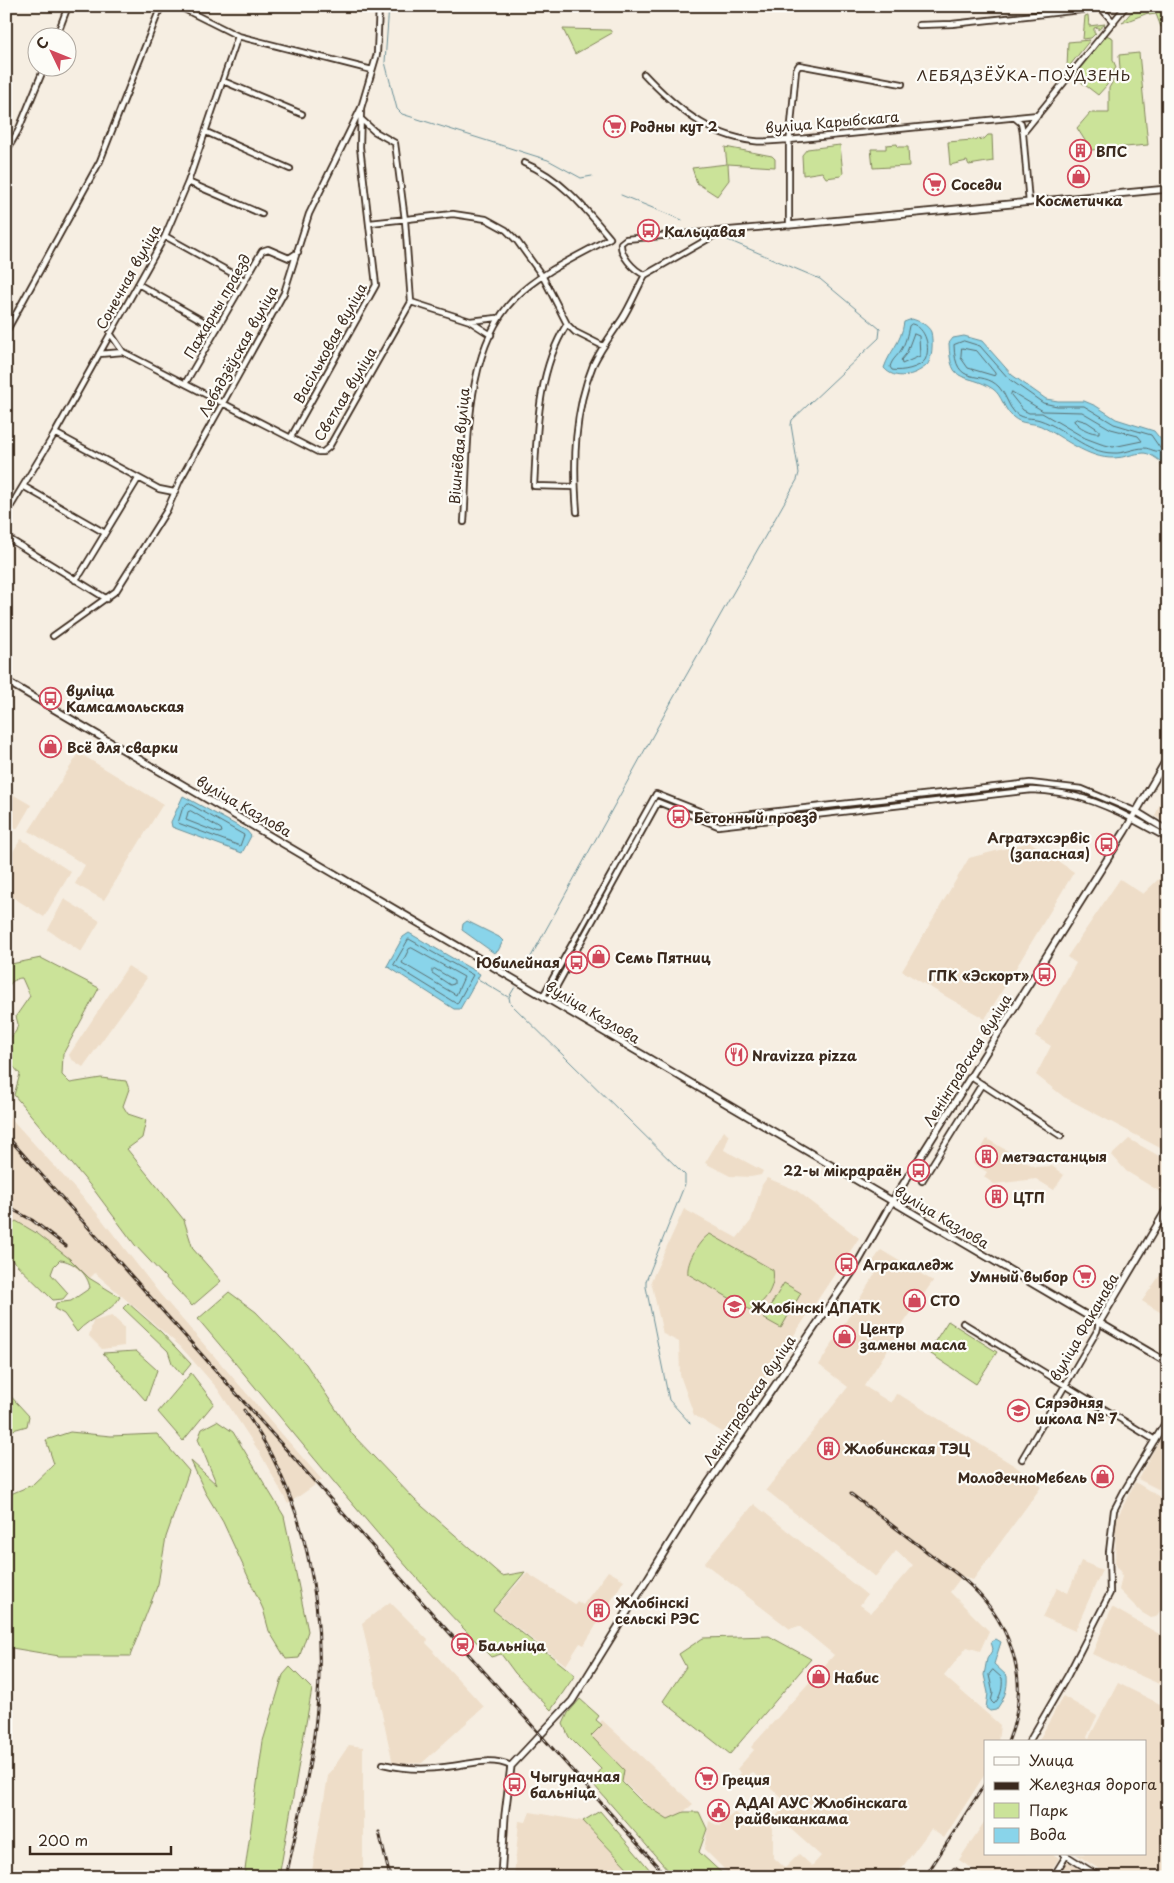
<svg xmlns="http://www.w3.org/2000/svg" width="1174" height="1883" font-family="'Playpen Sans',sans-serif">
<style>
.built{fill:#eeddc8}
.green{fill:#cbe399;stroke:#83865c}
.water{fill:#89d4ea;stroke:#6a9098}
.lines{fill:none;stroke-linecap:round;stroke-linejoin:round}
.shore{stroke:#5a6e70;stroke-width:1}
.stream{stroke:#6a9098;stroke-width:1}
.street-casing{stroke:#3b2a1e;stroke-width:8}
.secondary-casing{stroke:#3b2a1e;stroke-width:9}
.street{stroke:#fdfcf7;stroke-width:4.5}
.secondary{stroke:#fdfcf7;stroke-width:5.5}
.rail-casing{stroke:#3b2a1e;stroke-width:3}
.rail{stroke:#fdfcf7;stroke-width:1;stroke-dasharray:4;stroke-linecap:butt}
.labels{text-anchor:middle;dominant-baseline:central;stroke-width:4.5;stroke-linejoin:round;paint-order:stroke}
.street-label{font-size:14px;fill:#3b2a1e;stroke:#fdfcf7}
.poi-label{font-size:14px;font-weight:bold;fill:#3b2a1e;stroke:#fdfcf7;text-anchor:start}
.neighbourhood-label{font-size:15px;letter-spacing:1px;fill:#3b2a1e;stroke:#fdfcf7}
</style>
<rect width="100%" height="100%" fill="#f6eee2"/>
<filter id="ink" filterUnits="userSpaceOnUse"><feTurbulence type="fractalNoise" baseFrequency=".02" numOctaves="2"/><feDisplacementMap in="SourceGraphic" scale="10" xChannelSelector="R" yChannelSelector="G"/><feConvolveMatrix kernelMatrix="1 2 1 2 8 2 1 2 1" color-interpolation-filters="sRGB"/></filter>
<g filter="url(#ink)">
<path class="built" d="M79,753L163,804L104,900L75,884L85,865L29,831Z
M1168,783V825L1155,816Z
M7,791L31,805L17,829L6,822Z
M21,839L71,872L44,917L6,893V862Z
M1030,842L1074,872L985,1019L902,971L969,858Z
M1168,870V1140L1162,1149L1064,1097L1036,1075L1051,1046L1035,1036L1076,963L1067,957L1120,879L1143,894Z
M64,899L100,921L81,952L48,930Z
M128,966L147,978L83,1067L71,1059L69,1055Z
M6,1113L96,1212L160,1294L322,1480L288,1504L260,1453L217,1388L180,1346L95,1273L89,1279L38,1233L16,1221L6,1228Z
M724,1131L729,1136L724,1150L763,1171L761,1175L751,1177L730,1176L705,1163Z
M987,1139L1035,1167L1052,1166L1064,1175L1054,1190L1036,1179L994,1184L984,1177L987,1172L973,1163Z
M1129,1139L1168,1161L1167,1196L1126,1171L1112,1155Z
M767,1178L796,1190L859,1238L727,1435L694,1415L680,1375L679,1342L663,1334L651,1281L684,1209L737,1238L751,1221L762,1185Z
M881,1250L933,1281L901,1327L902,1328L864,1386L891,1403L896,1394L900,1395L1015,1466L1041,1487L973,1580L962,1576L950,1592L989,1631L980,1651L967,1647L944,1676L1000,1725L998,1742H985V1774L944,1838L931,1829L895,1877H732L704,1849L709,1821L719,1826L734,1812L752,1828L762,1818L773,1828V1857L785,1868L799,1854L812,1866L821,1856L776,1816L788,1803L752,1772L740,1785L735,1781L741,1773L737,1769L754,1750L751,1747L834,1655L799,1626L790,1629L704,1563L754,1504L867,1595L860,1605L871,1613L913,1565L896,1551L875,1577L766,1490L848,1387L819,1365L878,1269L871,1264Z
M1165,1268L1168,1269V1317L1142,1301Z
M112,1316L124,1327V1346L102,1349L89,1336L93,1321Z
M1168,1425V1494L1138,1479Z
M1135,1482L1168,1502V1599L1156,1617L1151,1618L1141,1612L1119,1590L1122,1576L1120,1575L1121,1571L1115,1565L1116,1520Z
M1081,1561L1102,1570L1075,1631L1043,1617L1057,1588L1068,1593Z
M608,1571L624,1580L584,1645L580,1643L566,1665L494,1610L527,1573L575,1604L577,1601L583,1605Z
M390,1602L428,1640L426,1643L434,1651L433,1652L484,1707L422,1763L393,1764L362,1623Z
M1112,1607L1166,1638L1168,1635V1688L1092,1654Z
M1118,1683L1160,1704L1166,1728L1168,1726V1877H1111L1076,1854H1145V1742H1038L1063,1696L1097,1716L1087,1737L1089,1738Z
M602,1720L693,1804L668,1825L607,1766L592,1736Z
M349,1745L363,1747V1877H311L328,1776Z
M530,1812L583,1821L636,1877H514L519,1821L526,1822Z
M985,1821V1854H1053L1059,1858L1047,1877H985L959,1860Z
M1067,1861L1092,1877H1057Z"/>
<path class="green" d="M1150,6L1157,8L1167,6L1168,26L1161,27L1156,14L1149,15L1148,13L1122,23L1133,10Z
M1088,15L1089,26L1105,24L1098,30V27L1094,28V33H1096L1091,38L1083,39L1085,16Z
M563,29L610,30L612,33L575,54Z
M1106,35L1113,38V60L1116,67L1107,85L1098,95L1081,82L1084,78L1075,71Z
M1090,40L1067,69L1068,42Z
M1139,53L1148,145L1091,150L1077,128L1090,113H1109V88L1120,69L1119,55Z
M988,135H992L993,161L969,165L967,161L950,165L948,142L984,139Z
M897,144L898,147H908L909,166L873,168L871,149H886V145Z
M840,145L843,174L841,176L826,178L822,172L803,175L802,155L807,149Z
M725,147L772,156L775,159V167L728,164L729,180L717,196L697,183L692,168L727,164Z
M41,958L99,988L63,1054L62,1075L70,1083L101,1078L126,1081L129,1089L123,1106L128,1114L146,1120L142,1138L127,1149L184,1220L193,1249L221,1281L192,1306L135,1245L94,1190L14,1095L20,1074L6,1058V1044L16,1031L18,1024L16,1016L30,996L22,978C14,978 9,984 6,991V965Z
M16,1221L38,1234L70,1259L89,1278L120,1297C112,1312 90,1317 77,1332L64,1314L55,1309L56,1303L71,1301L90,1288C88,1274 74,1261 60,1260L54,1266L51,1274L68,1293L63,1299L53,1300L6,1254V1228Z
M710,1234L773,1270C776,1286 765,1304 750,1310L688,1274C686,1262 700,1239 710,1234Z
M784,1283L801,1293L781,1328L763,1318Z
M229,1292L256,1312L306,1364L353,1435L415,1500L502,1576L525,1572L493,1610L575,1675L551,1710L515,1673L501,1654L491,1657C386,1551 295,1433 198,1319Z
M128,1303L161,1332L191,1364L182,1375L172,1363L168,1351L123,1308Z
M948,1321L997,1352L976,1384L928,1352Z
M136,1351L157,1370L146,1401L103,1353Z
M191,1373L214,1403L183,1441L158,1412Z
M6,1391L29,1416L27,1426L6,1432Z
M217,1421L233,1432L284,1516L308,1631L299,1658L286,1659L269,1631L263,1609L223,1522L205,1492L191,1461L217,1485L198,1439L202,1429Z
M70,1432L111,1436L157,1434L189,1471L166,1537L158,1584L130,1656H59L6,1647V1496L32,1485L54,1464L46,1440Z
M769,1636L811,1659L730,1754L663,1701L686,1667L679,1654L703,1638Z
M290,1667L312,1689L279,1877H244L263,1741L283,1675Z
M580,1699L599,1716L596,1720L602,1725L591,1736L624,1770L622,1782L643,1803L668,1819L684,1812H699L707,1829L699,1852L726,1877H674L593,1784L601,1769L569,1737L563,1724L568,1713Z
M600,1811L656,1877H636L583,1821Z"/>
<path class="water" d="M912,319C919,321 928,325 931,332C933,340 933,361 926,366C914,376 895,381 884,368C890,350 901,344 904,322Z
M964,336L982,341L1012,375L1046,399L1058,401H1084L1096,406L1116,419L1154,431L1166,446L1168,464C1159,463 1154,454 1144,453C1134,453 1124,458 1114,458C1088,459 1063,437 1041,426C1031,422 1022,425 1013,417C1004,410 1002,395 993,389C966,371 950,388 949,343L953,338Z
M183,796L247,831L251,836L242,853L172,827L171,822Z
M467,921L499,937L503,941L498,951L494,953L462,930L463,924Z
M409,933L480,974L460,1009H454L387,966L403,937Z
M996,1639L1001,1642L994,1664L1007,1676C1008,1690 1004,1699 996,1710L990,1711L986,1708L988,1693L984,1675L987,1659L993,1649L991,1642Z"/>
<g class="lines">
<path class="shore" d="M912,324C926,327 931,349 925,360C920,368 901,372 892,370L890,367C892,359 897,357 901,350C906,342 907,335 909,326Z
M914,334L919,336L920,356L902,364L901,360L906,354Z
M964,341L980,346L1009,379L1043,403L1057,406H1084L1114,424L1151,435L1162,451C1156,453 1150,448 1144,448C1134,448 1124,454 1113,453C1086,453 1065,428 1040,420C1032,417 1023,420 1015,413C1008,406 1006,394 999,387C981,368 955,390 954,345Z
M962,348L977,351L995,373V376L968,368L961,358Z
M1012,392L1043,411L1082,412L1111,429L1138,436L1142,441L1113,447L1101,444L1085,438L1042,413H1029L1023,410L1011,395Z
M1077,419L1087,422L1099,430V433C1091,434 1078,427 1074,421Z
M188,803L244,835L240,846L178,823L182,810Z
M191,811L221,829L222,832L219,833L186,820L188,812Z
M409,939L473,975L457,1004L394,965Z
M412,948L464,977L456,995L402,963L409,949Z
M435,969L454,980V984L450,985L432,973V970Z
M993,1670L1002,1678C1003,1687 1001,1697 994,1704L991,1701L993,1693L989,1675Z"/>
<path class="stream" d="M389,6L385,62L397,109L402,114L548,160L581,178L592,176
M621,195L682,220
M527,964L674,697L797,480L799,473L791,425L792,420L879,338L880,329L820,279L721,237
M478,979L508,997
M515,987L509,997L510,1003L685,1175V1184L646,1281V1287L669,1400L690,1423"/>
<defs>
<path id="street" d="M178,6L238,36L372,70
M1101,8L1114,23
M919,25L952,24L1117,6
M56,38L68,6
M644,74C674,106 708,136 754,141C766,143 778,140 789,140L1038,115
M223,81L302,114
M1015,118L1021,123L1023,133L1029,203
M206,132L290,169
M1023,133L1126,6
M6,152L18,131L44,68
M524,163C561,178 585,208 610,238
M188,182L262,214
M370,223L453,214L486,219L506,230L517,241L543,277L567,324L575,332L603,346
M722,231L645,275C633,270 620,255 621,243L626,239L789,225V146L796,70L799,65L902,84
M165,236L244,280
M138,284L217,329
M411,302L470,321L497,318
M471,322L491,335
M567,324C537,371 537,431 534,486L575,487
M6,332L100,161L161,6
M110,333L123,352L318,452H323L329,447L411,302L405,220L395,143L374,131L362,120
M99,354L123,352
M186,382L262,251L268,249L289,258L298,252
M55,433L159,489L174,492
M291,437L376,285L360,147L361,109
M23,486L105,533
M577,512C573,462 574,411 593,365C601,348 612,334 622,319C631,305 637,289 645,275
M6,514L55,433L165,236L188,182L238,36
M464,522C469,451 462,350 516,297C541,272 579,256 610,238
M6,537L107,599
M75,580L81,573L138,479
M53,636L116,591L167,510L180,480L284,293L309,214L361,108L377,54L379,6
M543,996L656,794L717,818L1030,783L1082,789L1137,812
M549,1000L658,802L718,826L1032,790C1072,792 1097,801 1133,819
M971,1077L1061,1136
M922,1181L982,1084
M963,1323L1155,1440
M1022,1459L1097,1331L1099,1323
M1029,1742L1068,1675L1110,1593L1109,1552L1114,1510L1124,1491L1168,1418
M383,1764C403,1769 424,1770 445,1767C468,1765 489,1756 511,1766
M1064,1854L1100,1877
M955,1871L964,1877
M1053,1877L1066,1856"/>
<path id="secondary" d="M789,225L1168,189
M6,681L1168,1363
M1137,812L1168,831
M1133,819L1168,838
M1099,1323L1168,1207
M501,1877L505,1815L511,1766L572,1701L694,1504L853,1271L892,1202L1125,831L1168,757"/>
</defs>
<use href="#street" class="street-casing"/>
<use href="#secondary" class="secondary-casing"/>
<use href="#street" class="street"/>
<use href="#secondary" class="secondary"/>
<defs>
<path id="rail" d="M6,1135L667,1877
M6,1206L32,1220L66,1246
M244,1410C305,1497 327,1604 317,1709C312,1765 298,1822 286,1877
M851,1494C876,1513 901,1532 926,1551C941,1563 958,1573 971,1586C1014,1627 1031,1686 1008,1742
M379,1832L390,1877
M925,1877L985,1784"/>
</defs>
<use href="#rail" class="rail-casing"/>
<use href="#rail" class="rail"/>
</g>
</g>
<defs>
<symbol id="supermarket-ring" viewBox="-11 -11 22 22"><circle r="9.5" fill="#fdfcf7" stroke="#d1495b" stroke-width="1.5"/><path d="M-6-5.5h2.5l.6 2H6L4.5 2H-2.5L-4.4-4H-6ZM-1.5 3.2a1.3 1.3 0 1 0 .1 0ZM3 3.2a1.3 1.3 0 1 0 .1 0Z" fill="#d1495b"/></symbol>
<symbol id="building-ring" viewBox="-11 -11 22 22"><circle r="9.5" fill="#fdfcf7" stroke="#d1495b" stroke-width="1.5"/><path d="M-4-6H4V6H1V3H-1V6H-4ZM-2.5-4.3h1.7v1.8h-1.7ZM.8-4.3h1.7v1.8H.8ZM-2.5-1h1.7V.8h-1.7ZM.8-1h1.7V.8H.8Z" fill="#d1495b"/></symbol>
<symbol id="shop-ring" viewBox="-11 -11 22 22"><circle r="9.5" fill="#fdfcf7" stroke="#d1495b" stroke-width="1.5"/><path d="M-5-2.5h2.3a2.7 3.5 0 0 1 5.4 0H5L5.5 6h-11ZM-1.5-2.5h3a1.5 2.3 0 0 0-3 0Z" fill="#d1495b"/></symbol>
<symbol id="bus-ring" viewBox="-11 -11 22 22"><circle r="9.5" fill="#fdfcf7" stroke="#d1495b" stroke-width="1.5"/><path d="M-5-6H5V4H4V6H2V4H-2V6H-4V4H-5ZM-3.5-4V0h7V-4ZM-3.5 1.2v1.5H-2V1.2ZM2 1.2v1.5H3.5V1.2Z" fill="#d1495b"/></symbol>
<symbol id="restaurant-ring" viewBox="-11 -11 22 22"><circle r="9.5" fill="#fdfcf7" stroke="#d1495b" stroke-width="1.5"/><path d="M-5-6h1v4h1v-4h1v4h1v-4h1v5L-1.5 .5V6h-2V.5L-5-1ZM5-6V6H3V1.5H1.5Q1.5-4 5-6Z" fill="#d1495b"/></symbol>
<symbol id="university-ring" viewBox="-11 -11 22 22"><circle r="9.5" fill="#fdfcf7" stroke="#d1495b" stroke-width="1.5"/><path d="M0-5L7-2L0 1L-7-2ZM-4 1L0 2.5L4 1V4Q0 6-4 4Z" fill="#d1495b"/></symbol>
<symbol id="school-ring" viewBox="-11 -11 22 22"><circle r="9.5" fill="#fdfcf7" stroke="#d1495b" stroke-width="1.5"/><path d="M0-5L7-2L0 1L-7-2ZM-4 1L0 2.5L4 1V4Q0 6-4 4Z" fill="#d1495b"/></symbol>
<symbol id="station-ring" viewBox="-11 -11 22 22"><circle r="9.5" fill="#fdfcf7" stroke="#d1495b" stroke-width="1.5"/><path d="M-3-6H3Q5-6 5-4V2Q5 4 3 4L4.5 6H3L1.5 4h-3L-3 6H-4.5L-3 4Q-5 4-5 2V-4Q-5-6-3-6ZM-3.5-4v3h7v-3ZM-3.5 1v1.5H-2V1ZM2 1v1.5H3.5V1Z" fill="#d1495b"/></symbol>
<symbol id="civic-ring" viewBox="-11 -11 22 22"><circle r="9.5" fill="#fdfcf7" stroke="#d1495b" stroke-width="1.5"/><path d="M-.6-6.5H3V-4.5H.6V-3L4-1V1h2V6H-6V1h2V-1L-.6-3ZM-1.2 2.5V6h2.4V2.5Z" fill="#d1495b"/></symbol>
</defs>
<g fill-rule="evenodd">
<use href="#supermarket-ring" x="602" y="114" width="25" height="25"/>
<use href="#building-ring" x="1068" y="138" width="25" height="25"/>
<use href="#shop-ring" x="1066" y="164" width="25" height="25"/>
<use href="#supermarket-ring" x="922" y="172" width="25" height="25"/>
<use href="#bus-ring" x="636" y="218" width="25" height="25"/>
<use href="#bus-ring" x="38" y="686" width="25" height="25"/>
<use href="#shop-ring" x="38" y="734" width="25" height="25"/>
<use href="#bus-ring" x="666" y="804" width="25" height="25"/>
<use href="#bus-ring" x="1094" y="832" width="25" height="25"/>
<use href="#shop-ring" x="586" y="944" width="25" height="25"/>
<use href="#bus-ring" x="564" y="950" width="25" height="25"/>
<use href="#bus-ring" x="1032" y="962" width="25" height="25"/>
<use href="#restaurant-ring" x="724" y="1042" width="25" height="25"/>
<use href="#building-ring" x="974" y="1144" width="25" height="25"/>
<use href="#bus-ring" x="906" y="1158" width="25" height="25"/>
<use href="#building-ring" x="984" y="1184" width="25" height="25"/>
<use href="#bus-ring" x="834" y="1252" width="25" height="25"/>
<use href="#supermarket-ring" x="1072" y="1264" width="25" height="25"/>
<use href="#shop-ring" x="902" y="1288" width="25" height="25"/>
<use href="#university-ring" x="722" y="1294" width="25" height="25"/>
<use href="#shop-ring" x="832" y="1324" width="25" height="25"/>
<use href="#school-ring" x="1006" y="1398" width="25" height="25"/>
<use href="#building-ring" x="816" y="1436" width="25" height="25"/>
<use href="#shop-ring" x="1090" y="1464" width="25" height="25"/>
<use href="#building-ring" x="586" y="1598" width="25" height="25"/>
<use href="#station-ring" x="450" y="1632" width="25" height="25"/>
<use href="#shop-ring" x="806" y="1664" width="25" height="25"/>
<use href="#supermarket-ring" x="694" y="1766" width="25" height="25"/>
<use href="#bus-ring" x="502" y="1772" width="25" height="25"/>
<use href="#civic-ring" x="706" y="1798" width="25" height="25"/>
</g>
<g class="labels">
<g class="street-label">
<text transform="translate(832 122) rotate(-5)">вуліца Карыбскага</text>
<text transform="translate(128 277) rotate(-61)">Сонечная вуліца</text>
<text transform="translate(217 306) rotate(-60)">Пажарны праезд</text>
<text transform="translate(330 343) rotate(-61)">Васільковая вуліца</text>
<text transform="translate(238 351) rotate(-61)">Лебядзёўская вуліца</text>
<text transform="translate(345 394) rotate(-59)">Светлая вуліца</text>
<text transform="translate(459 446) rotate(-85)">Вішнёвая вуліца</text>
<text transform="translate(244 806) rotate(30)">вуліца Казлова</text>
<text transform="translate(593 1012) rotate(31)">вуліца Казлова</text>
<text transform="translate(967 1060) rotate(-58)">Ленінградская вуліца</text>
<text transform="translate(942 1217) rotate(31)">вуліца Казлова</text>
<text transform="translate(1084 1327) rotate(-60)">вуліца Факанава</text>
<text transform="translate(749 1400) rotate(-56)">Ленінградская вуліца</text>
</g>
<g class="poi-label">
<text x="630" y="126">Родны кут 2</text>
<text x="1096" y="151">ВПС</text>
<text x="951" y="184">Соседи</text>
<text x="1079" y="200" text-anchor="middle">Косметичка</text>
<text x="664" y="231">Кальцавая</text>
<text x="66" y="690">вуліца<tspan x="66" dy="16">Камсамольская</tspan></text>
<text x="67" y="747">Всё для сварки</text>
<text x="694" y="817">Бетонный проезд</text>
<text x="1090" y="837" text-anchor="end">Агратэхсэрвіс<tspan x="1090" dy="16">(запасная)</tspan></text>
<text x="615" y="957">Семь Пятниц</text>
<text x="560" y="962" text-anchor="end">Юбилейная</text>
<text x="1029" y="975" text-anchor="end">ГПК «Эскорт»</text>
<text x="752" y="1055">Nravizza pizza</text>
<text x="1002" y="1156">метэастанцыя</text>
<text x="902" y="1170" text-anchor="end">22-ы мікрараён</text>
<text x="1013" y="1197">ЦТП</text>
<text x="863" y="1264">Агракаледж</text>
<text x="1068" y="1276" text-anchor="end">Умный выбор</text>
<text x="930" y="1300">СТО</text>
<text x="751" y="1307">Жлобінскі ДПАТК</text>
<text x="860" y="1328">Центр<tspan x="860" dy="16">замены масла</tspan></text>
<text x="1035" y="1402">Сярэдняя<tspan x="1035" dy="16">школа № 7</tspan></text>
<text x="844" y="1448">Жлобинская ТЭЦ</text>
<text x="1087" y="1477" text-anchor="end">МолодечноМебель</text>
<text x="615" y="1602">Жлобінскі<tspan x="615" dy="16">сельскі РЭС</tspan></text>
<text x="478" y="1645">Бальніца</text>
<text x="834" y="1677">Набис</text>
<text x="530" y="1776">Чыгуначная<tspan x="530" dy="16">бальніца</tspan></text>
<text x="722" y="1779">Греция</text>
<text x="735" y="1802">АДАІ АУС Жлобінскага<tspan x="735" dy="16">райвыканкама</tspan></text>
</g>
<g class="neighbourhood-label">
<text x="1024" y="74">ЛЕБЯДЗЁЎКА-ПОЎДЗЕНЬ</text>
</g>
</g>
<rect width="1174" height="1883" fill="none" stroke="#fdfcf7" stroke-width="25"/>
<rect x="12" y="12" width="1149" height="1858" fill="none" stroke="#3b2a1e" stroke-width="2" filter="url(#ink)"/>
<rect x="984" y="1740" width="162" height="115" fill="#fdfcf7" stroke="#afa8a0"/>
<rect x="994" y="1757" width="25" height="8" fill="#fdfcf7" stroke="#afa8a0"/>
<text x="1029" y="1766" font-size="15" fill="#3b2a1e">Улица</text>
<rect x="994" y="1782" width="25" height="8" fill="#3b2a1e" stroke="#afa8a0"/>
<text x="1029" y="1790" font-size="15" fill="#3b2a1e">Железная дорога</text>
<rect x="994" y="1803" width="25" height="15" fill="#cbe399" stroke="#afa8a0"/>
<text x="1029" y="1816" font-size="15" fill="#3b2a1e">Парк</text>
<rect x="994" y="1828" width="25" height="15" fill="#89d4ea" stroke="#afa8a0"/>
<text x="1029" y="1840" font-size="15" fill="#3b2a1e">Вода</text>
<g transform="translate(52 52) rotate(313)"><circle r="24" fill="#fdfcf7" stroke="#afa8a0"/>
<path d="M0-4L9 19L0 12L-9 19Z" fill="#d1495b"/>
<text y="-8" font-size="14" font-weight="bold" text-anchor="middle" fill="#3b2a1e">С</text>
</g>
<path d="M30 1846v8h141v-8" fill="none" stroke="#3b2a1e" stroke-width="2.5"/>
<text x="38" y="1846" font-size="15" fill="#3b2a1e" stroke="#fdfcf7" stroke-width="4" paint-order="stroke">200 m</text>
</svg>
